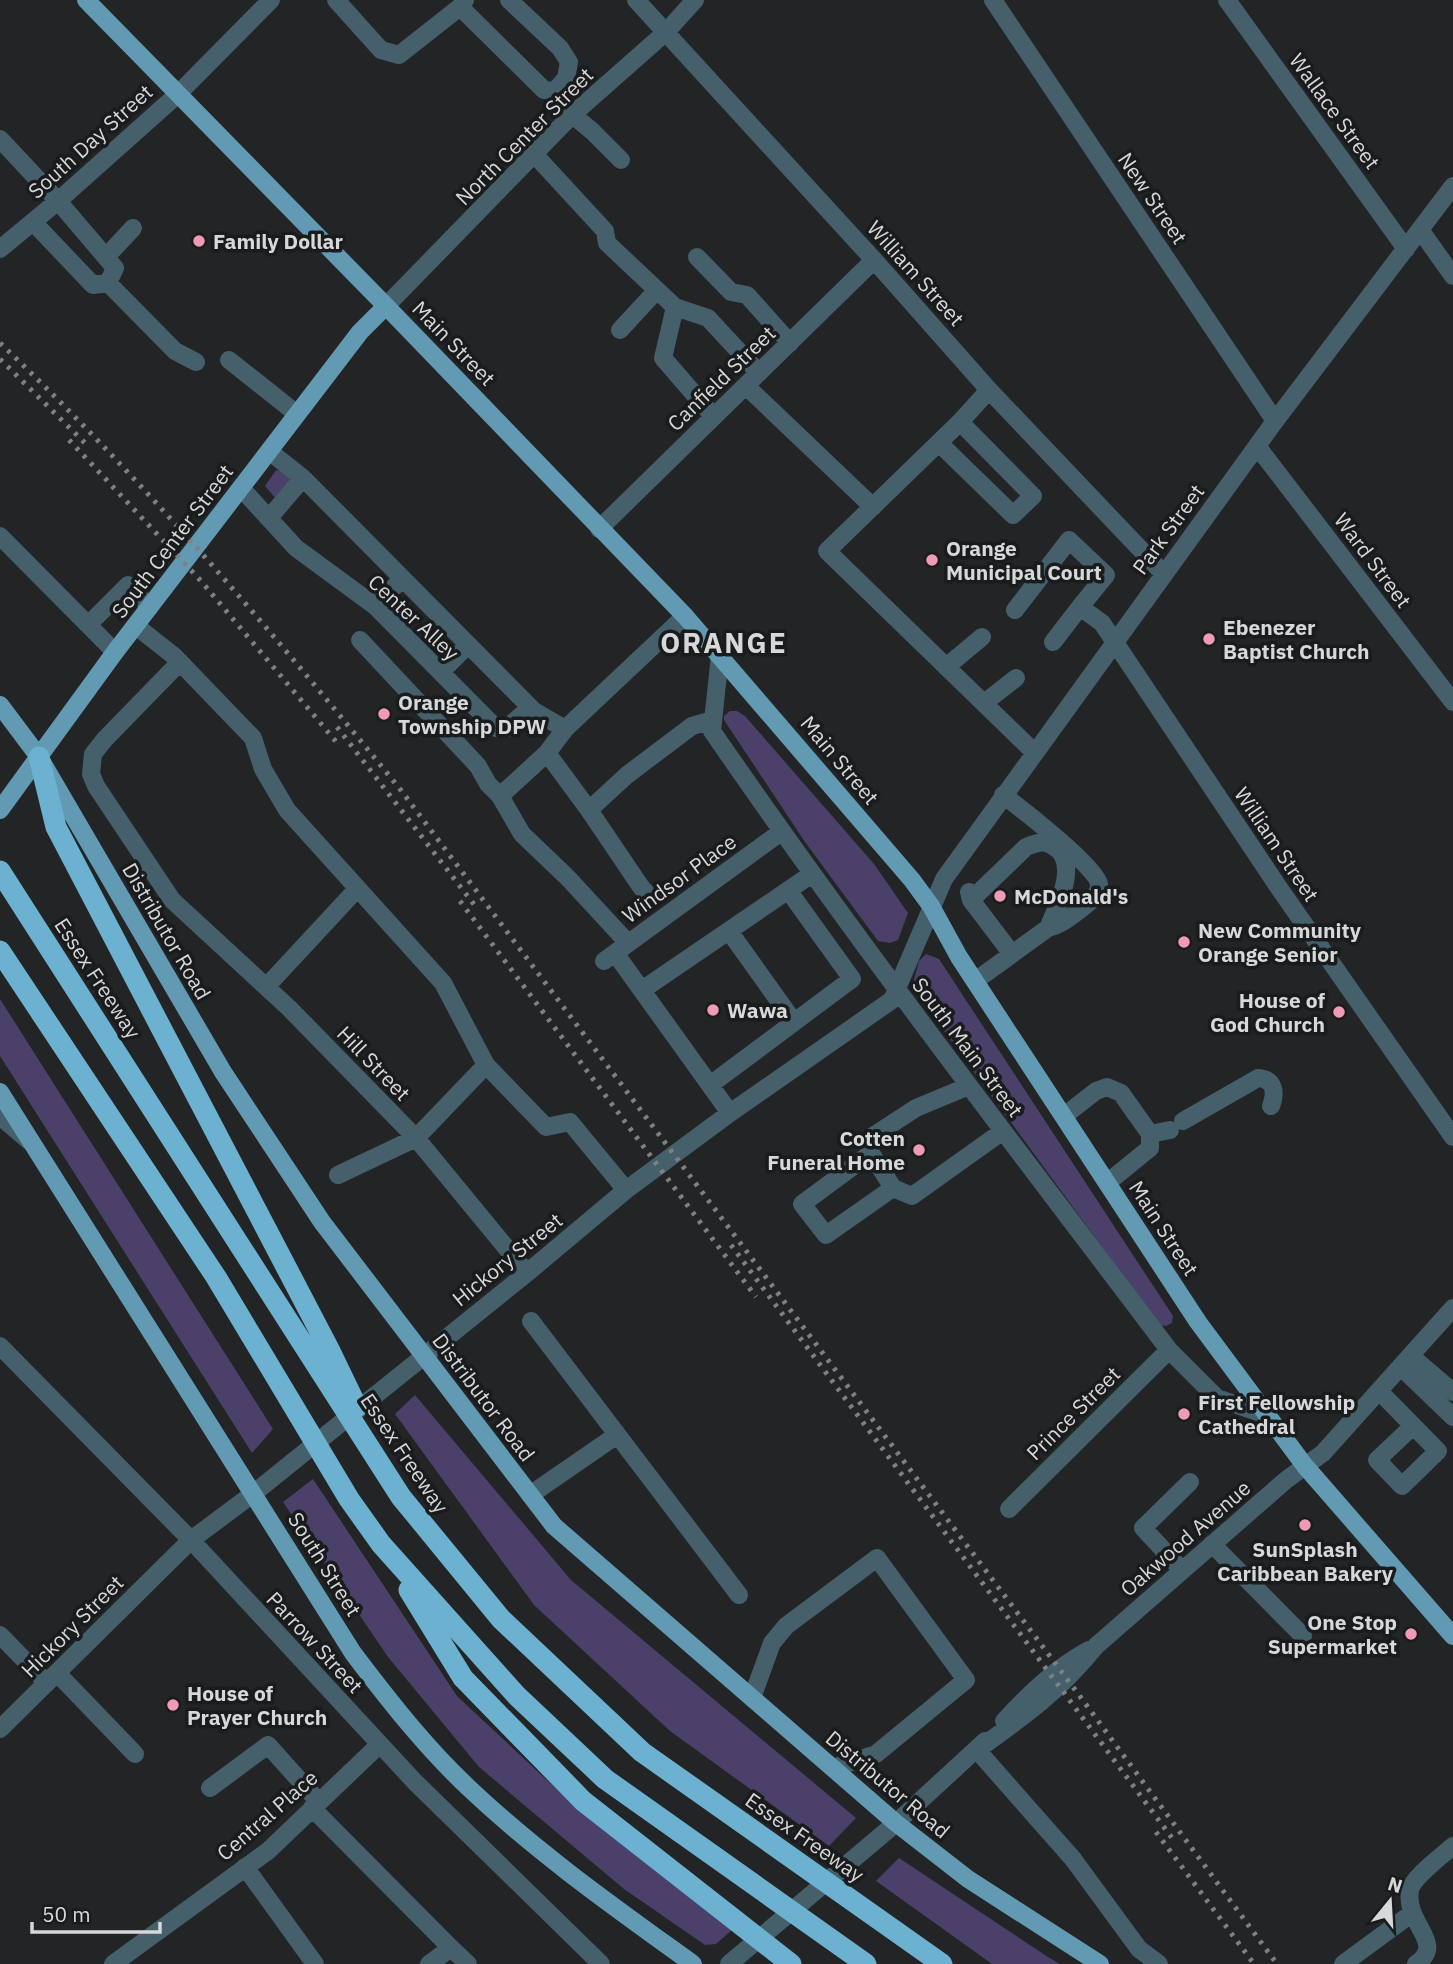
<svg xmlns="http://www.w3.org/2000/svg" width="1453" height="1964" font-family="'IBM Plex Sans',sans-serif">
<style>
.green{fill:#4a406a}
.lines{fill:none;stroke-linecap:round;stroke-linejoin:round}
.minor{stroke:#455f6b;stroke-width:18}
.major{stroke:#6299b3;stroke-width:18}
.highway{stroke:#6cb1d0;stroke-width:21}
.rail{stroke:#7e8081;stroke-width:5;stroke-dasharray:3.5 7;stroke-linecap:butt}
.poi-dot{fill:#f09ab5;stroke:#191b1c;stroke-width:2.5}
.labels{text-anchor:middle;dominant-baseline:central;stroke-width:7;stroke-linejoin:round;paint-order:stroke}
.street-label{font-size:21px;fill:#d7d8d9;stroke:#191b1c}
.poi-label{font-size:21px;font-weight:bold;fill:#d7d8d9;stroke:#191b1c;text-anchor:start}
.district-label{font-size:28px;font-weight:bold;letter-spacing:2px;fill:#d7d8d9;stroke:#191b1c}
</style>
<rect width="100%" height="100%" fill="#222426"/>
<path class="green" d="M276,470L281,471L293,480L277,500L265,486Z
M730,711H737L745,716L874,864L908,913L898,940L890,943L878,941L805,842L724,720V716Z
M926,954L939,959L1173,1316L1172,1323L1166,1326L1159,1325L912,987L919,961Z
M0,999L273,1429L252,1453L0,1056Z
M415,1395L571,1580L856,1818L829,1846L670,1731L534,1605L395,1414Z
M313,1479L457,1696L579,1810L732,1930L716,1944L705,1945L624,1889L479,1767L388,1657L283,1502Z
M899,1858L1048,1957L1060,1964H992L876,1881Z"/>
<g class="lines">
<path class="minor" d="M336,0L381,50L399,55L460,7L465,0
M636,0L874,260L989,390L1164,574
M993,0L1275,421
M1227,0L1406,249
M460,7L544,90L555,91L566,78L569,62L560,48L509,0
M555,91L558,103L592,131L621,160
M0,139L58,201L115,268L108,283L93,285L33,222
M535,155L605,231L607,243L675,307L708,318L759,373
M1421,231L1453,276
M0,249L58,201L178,94L271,0
M106,257L133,228
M697,257L731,292L747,295L790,343
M108,283L175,351L196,362
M386,306L572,115L666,32L695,0
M675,307L663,358L714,417
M620,330L657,290
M229,360L297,414
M746,386L873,507
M960,422L989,390
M939,443L1013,515L1033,496L960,422L827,551L1034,752
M1257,446L1453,702
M269,451L303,478L534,711
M241,488L296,548L375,606L496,728H507L524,713L534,711L565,729
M269,518L303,478
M599,529L874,260
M0,536L115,652
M375,606L402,579
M1015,610L1069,540L1106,575L1080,607L1102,623L1279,888L1453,1137
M88,625L128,585L150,607
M136,626L174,656L253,738L263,769L287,810L443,983L486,1065L546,1127L570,1122L626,1190
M360,640L478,766L488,784L500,796L522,834L568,878L628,943
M1053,642L1080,607
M720,655L712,731C857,942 1014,1145 1169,1350L1217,1398L1266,1415
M180,662L105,739L93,754L91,774L96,786L172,900L289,1008L416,1138L527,1273
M946,667L982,637
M441,672L468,645
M984,703L1016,678
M500,796L547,753
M589,810L547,753L565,729L685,616
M969,892L971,900L1012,954
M651,898L641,887L589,810L627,775L692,726L713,720
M971,900L1026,847C1036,843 1043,840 1053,846C1081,861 1057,907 1048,928
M729,931L794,1022
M615,953L730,1113
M604,961L781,832
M975,981L1048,928C1061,925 1070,917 1081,909C1089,903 1100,894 1099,884C1098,868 1019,807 1003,795
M266,987L357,889
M642,990L812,874
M710,1085L852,979L788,890
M969,1086L916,1108L870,1138L871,1153L893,1188L912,1196L1003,1131
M0,1116L29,1141
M1064,1116L1096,1091L1107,1087L1121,1093L1150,1134V1148L1107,1183
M1183,1121L1258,1078C1275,1079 1276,1093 1271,1106
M1150,1134L1170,1130
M871,1153L802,1204L826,1235L893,1188
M338,1175L416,1138L486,1065
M531,1321L739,1595
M0,1346L191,1540L415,1782L601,1964
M1411,1356L1453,1392
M1401,1367L1453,1417
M1379,1391L1438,1451L1402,1486L1377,1460L1413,1426
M530,1495L617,1435
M1009,1509L1169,1350
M1212,1544L1303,1636
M1182,1570L1143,1528L1190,1482
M0,1635L47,1683
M57,1673L135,1754
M752,1698L772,1643L786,1626L877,1558L966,1680L876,1754L833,1768
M1004,1721C1030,1693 1056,1668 1089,1650
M0,1729L191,1540L254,1493L527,1273L626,1190L730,1113L892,1000L944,879L1275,421L1453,186
M977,1750C1023,1717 1060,1691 1096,1646L1286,1480L1323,1453L1453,1308
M977,1750L1073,1859L1139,1949L1159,1964
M210,1788L268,1745L319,1802
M312,1808L451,1948
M245,1867L315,1964
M113,1964L268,1851L379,1745
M429,1964L451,1948L468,1964
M729,1964L896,1823L985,1741
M1343,1964L1411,1914
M1416,1964C1447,1943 1404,1924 1410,1890C1413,1877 1443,1855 1453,1846"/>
<path class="major" d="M86,0L386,306L685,616L912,880L931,906L959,957L1198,1322L1305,1466L1453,1636
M0,705L39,757L223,1072L322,1222L554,1526L896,1823L968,1879L1100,1964
M0,810L115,652L269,451L360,332L386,306
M0,1092L353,1653C390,1702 427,1749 471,1790C540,1855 617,1909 693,1964"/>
<path class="highway" d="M39,757L56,827L329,1349L357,1407
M0,871L401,1497L501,1619L642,1752L942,1964
M0,951L216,1277L349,1499L381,1544L517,1696L605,1779L866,1964
M409,1590L463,1678L583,1801L791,1964"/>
<path class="rail" d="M0,343C145,481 274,634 400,789L1079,1695L1277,1964
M0,359L86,444
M69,440L201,581L338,744
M337,727L476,907
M460,901L756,1297
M731,1245L1172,1838
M1156,1832L1254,1964"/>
</g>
<g class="poi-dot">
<circle cx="199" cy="241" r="7"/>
<circle cx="932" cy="560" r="7"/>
<circle cx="1209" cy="639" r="7"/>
<circle cx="384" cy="714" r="7"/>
<circle cx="1000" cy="896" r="7"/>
<circle cx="1184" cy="942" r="7"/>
<circle cx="713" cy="1010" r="7"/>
<circle cx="1339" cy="1012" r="7"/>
<circle cx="919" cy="1150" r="7"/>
<circle cx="1184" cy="1414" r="7"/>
<circle cx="1305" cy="1525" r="7"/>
<circle cx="1411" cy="1634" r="7"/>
<circle cx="173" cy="1705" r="7"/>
</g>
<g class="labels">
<g class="street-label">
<text transform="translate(1335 111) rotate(54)">Wallace Street</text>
<text transform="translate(524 136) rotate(-45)">North Center Street</text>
<text transform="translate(90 141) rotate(-42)">South Day Street</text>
<text transform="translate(1153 198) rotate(56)">New Street</text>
<text transform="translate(916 273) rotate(48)">William Street</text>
<text transform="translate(454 343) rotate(46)">Main Street</text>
<text transform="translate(721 378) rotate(-44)">Canfield Street</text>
<text transform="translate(1168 529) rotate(-54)">Park Street</text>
<text transform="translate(172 541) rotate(-53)">South Center Street</text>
<text transform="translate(1373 560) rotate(53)">Ward Street</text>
<text transform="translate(414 617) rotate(43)">Center Alley</text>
<text transform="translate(840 760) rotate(50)">Main Street</text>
<text transform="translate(1277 844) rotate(56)">William Street</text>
<text transform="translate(679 878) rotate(-36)">Windsor Place</text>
<text transform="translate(167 931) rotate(60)">Distributor Road</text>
<text transform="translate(98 978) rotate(57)">Essex Freeway</text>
<text transform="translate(968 1047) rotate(53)">South Main Street</text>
<text transform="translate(374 1063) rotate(46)">Hill Street</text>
<text transform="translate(1164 1228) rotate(57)">Main Street</text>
<text transform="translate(507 1259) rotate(-39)">Hickory Street</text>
<text transform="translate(484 1397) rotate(53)">Distributor Road</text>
<text transform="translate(1073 1413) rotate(-45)">Prince Street</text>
<text transform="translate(405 1453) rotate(56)">Essex Freeway</text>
<text transform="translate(1185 1538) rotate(-41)">Oakwood Avenue</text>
<text transform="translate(325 1564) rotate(58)">South Street</text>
<text transform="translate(72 1626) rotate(-45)">Hickory Street</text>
<text transform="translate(315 1642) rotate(47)">Parrow Street</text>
<text transform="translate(888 1784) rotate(40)">Distributor Road</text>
<text transform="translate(267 1815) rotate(-41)">Central Place</text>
<text transform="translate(805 1837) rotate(35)">Essex Freeway</text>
</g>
<g class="poi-label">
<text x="213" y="241">Family Dollar</text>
<text x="946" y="548">Orange<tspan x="946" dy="24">Municipal Court</tspan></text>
<text x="1223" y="627">Ebenezer<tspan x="1223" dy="24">Baptist Church</tspan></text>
<text x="398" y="702">Orange<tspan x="398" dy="24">Township DPW</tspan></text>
<text x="1014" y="896">McDonald's</text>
<text x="1198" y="930">New Community<tspan x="1198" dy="24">Orange Senior</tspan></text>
<text x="1325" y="1000" text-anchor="end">House of<tspan x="1325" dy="24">God Church</tspan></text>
<text x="727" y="1010">Wawa</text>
<text x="905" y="1138" text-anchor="end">Cotten<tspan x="905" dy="24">Funeral Home</tspan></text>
<text x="1198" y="1402">First Fellowship<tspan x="1198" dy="24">Cathedral</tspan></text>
<text x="1305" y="1549" text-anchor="middle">SunSplash<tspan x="1305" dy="24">Caribbean Bakery</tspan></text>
<text x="1397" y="1622" text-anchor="end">One Stop<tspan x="1397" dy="24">Supermarket</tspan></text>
<text x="187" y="1693">House of<tspan x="187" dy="24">Prayer Church</tspan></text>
</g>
<g class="district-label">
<text x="724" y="642">ORANGE</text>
</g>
</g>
<g transform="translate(1390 1901) rotate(18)" stroke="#191b1c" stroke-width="5" paint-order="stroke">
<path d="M0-5L12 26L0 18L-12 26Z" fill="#d7d8d9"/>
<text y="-10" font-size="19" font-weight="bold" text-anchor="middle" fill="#d7d8d9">N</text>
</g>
<path d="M32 1922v10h128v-10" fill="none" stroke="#d7d8d9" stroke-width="3.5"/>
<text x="42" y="1922" font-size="21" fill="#d7d8d9" stroke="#191b1c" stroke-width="5" paint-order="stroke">50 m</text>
</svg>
